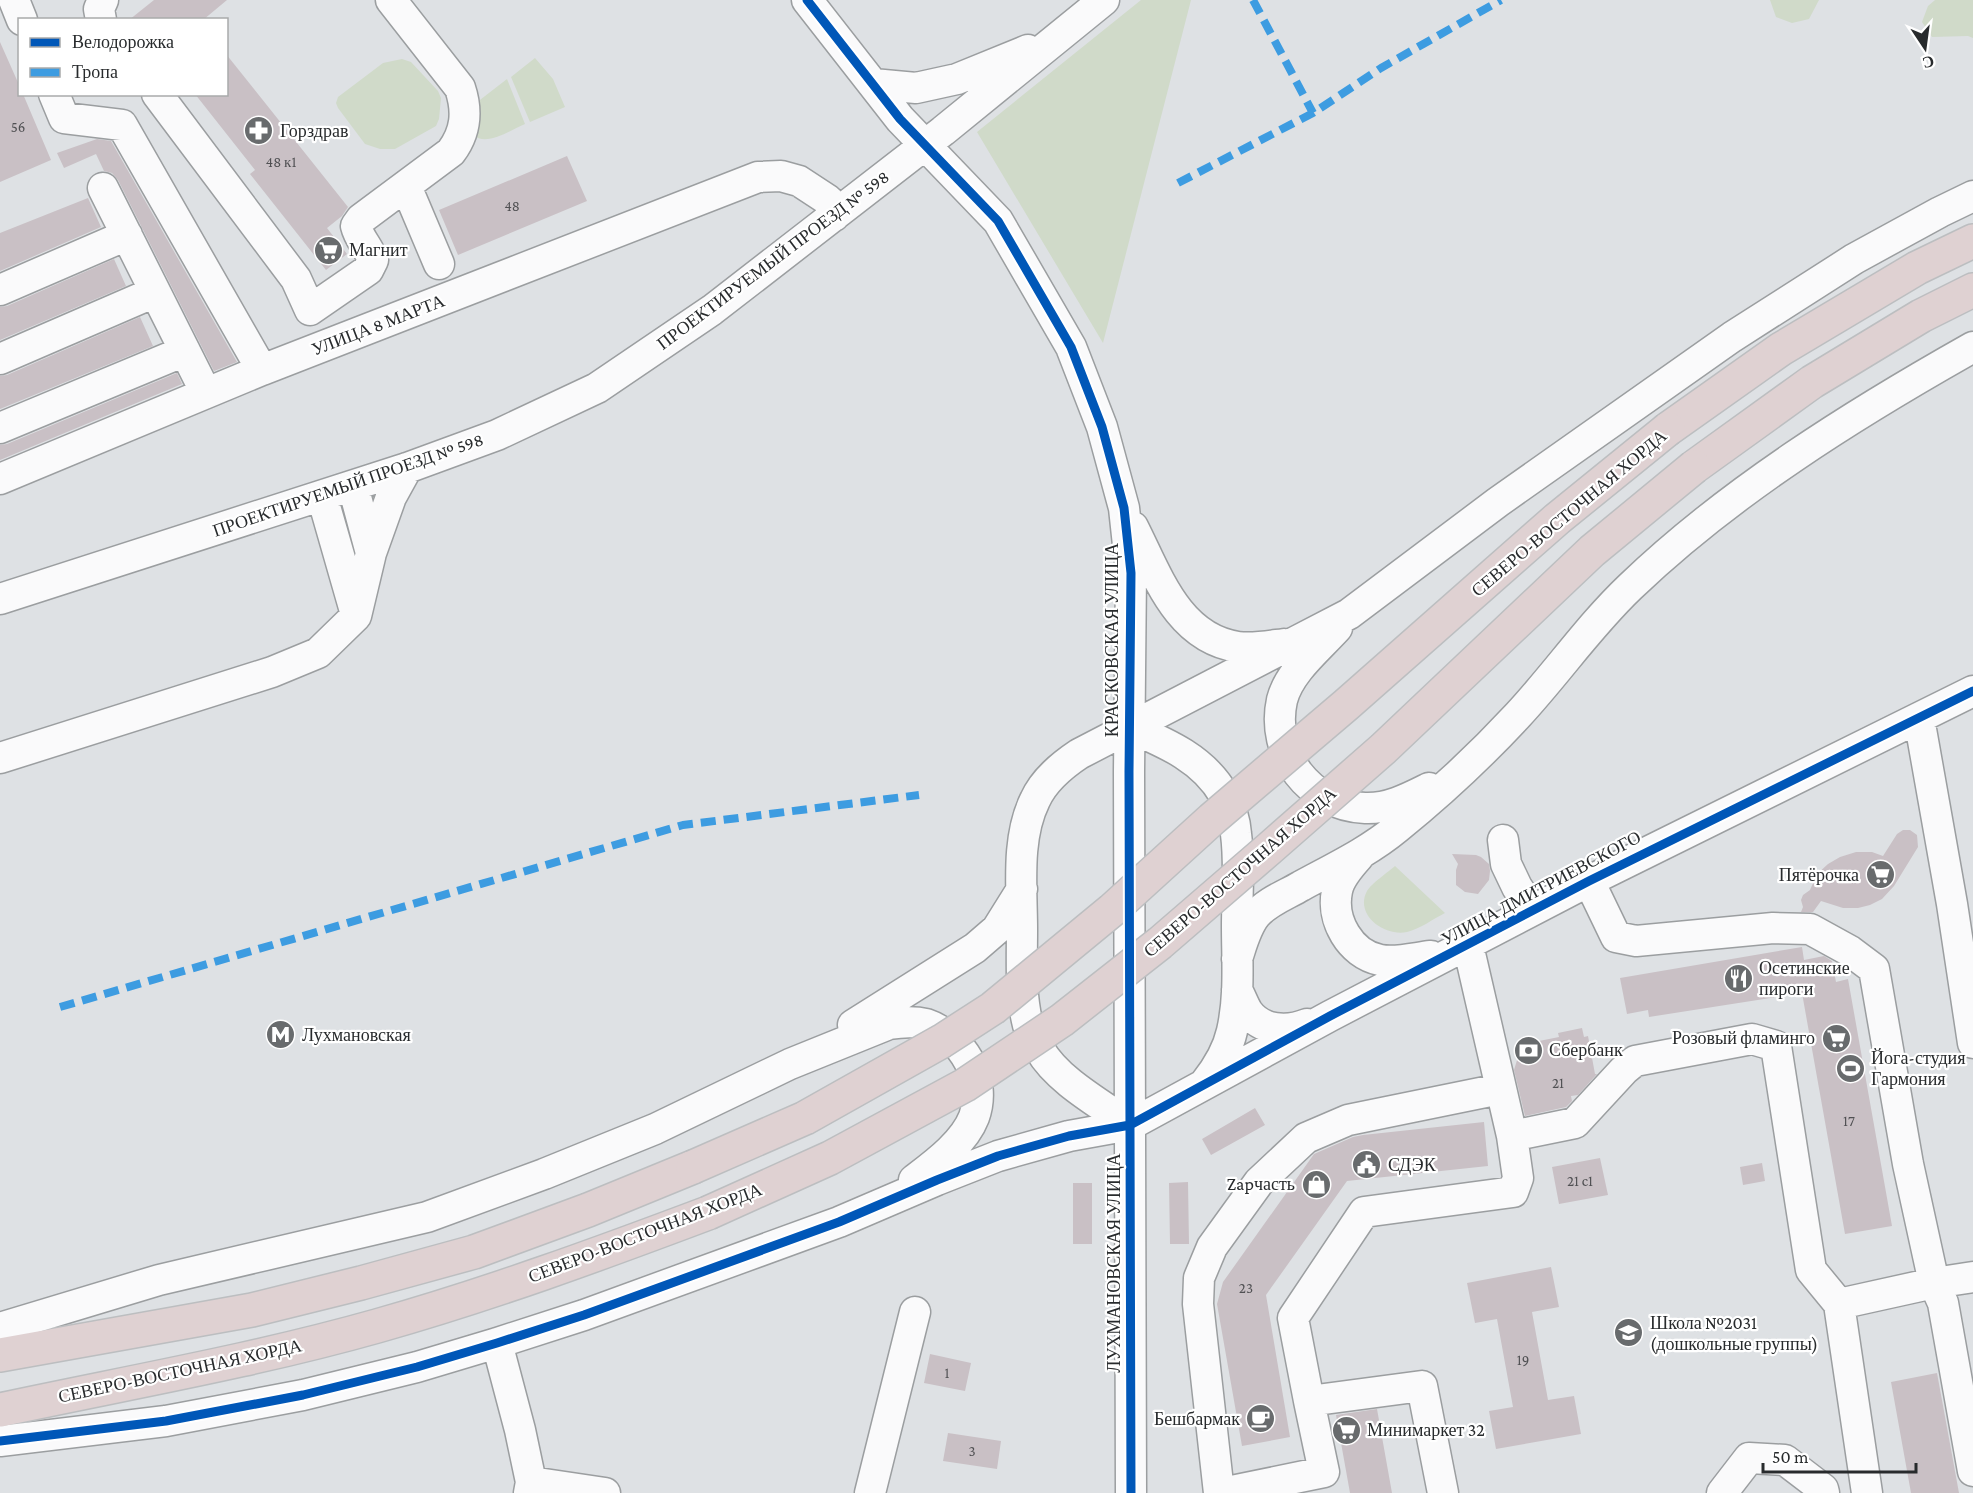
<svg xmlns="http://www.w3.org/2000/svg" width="1973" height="1493" font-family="'Crimson Pro',serif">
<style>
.green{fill:#d0dac9}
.building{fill:#c9c0c5}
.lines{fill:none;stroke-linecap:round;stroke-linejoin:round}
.minor-casing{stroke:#9b9ea0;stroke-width:33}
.highway-casing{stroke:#bcbec0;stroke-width:36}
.minor{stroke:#fafafb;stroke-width:30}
.highway{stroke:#dfd1d2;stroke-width:33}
.highway-bridge-casing{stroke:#bcbec0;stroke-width:36;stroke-linecap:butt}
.highway-bridge{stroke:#dfd1d2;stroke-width:33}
.quiet{stroke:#3d9ce1;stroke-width:8;stroke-dasharray:15 8;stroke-linecap:butt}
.cycleway-casing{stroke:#fff;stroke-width:13}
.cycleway{stroke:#0057b8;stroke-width:9}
.labels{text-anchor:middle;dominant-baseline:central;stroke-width:4.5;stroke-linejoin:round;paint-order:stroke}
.number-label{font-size:15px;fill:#505053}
.poi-label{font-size:18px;fill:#282b2d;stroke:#fff;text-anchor:start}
.street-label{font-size:18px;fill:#282b2d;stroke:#fff}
</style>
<rect width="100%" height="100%" fill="#dee1e4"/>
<path class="green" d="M1141,0H1191L1103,343L977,132Z
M1770,0H1819L1809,19L1792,23L1776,17Z
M1935,0H1973V38L1968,36L1932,37L1922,22L1928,6Z
M535,58L553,79L565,107L530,122L511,77Z
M402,59L411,62L438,91L441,98L439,119L436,126L395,149H380L365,144L338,108L336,103L338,97L383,63Z
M507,79L525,124C510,130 487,147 473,135L476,103Z
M1395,866L1445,913C1433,919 1420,929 1407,932C1385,937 1354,915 1367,891C1371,884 1388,872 1395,866Z"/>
<path class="building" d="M154,0H227L203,20H129Z
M0,42L20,87V94H23L51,160L0,182Z
M226,54L348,207L342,216L327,228L347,254L326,270L250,174L255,170L195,94H226Z
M97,139L111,141L237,362L214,371L118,180L112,173L104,171L96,154L64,168L57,153Z
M567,156L587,201L458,255L439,210Z
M88,198L101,227L0,271V233Z
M114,259L126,286L0,340V307L7,306Z
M140,317L153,346L0,409V376L7,375Z
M177,373L182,384L0,460V445L7,444Z
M1903,830H1910L1917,835L1918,847L1894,886L1882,899L1870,905L1858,908H1843L1821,901L1813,912H1801L1803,907L1801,900L1803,895L1810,890L1817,874L1828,864L1840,857L1856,852H1872L1883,856L1897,834Z
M1452,854L1476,855L1481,857L1489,864L1490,871L1489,880L1478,894L1465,892L1456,885V870L1458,864Z
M1802,947L1804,960L1824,956L1832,961L1836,982L1848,979L1892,1226L1845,1234L1802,993L1649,1017L1648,1010L1627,1014L1620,978Z
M1582,1028L1584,1037L1588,1036L1595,1074H1597L1578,1095L1571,1096L1572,1101L1566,1107L1525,1116L1514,1070L1518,1057L1528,1045L1534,1042L1559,1037L1558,1033Z
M1255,1108L1265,1125L1211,1155L1202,1139Z
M1484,1122L1488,1166L1347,1181L1266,1295L1290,1437L1242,1446L1217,1304L1223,1282L1314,1154L1353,1137L1363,1135Z
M1600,1158L1608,1195L1559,1204L1552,1167Z
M1762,1163L1765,1181L1743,1185L1740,1167Z
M1188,1182L1189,1244H1170L1169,1183Z
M1073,1183H1092V1244H1073Z
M1551,1267L1559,1307L1532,1312L1548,1400L1574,1396L1581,1434L1496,1449L1489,1411L1513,1407L1497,1319L1475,1323L1467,1283Z
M930,1354L971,1363L965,1391L924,1383Z
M1937,1373L1959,1493H1911L1891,1382Z
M1377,1409L1392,1493H1350L1336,1415Z
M948,1433L1001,1441L997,1469L943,1461Z"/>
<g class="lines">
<defs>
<path id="minor" d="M14,0L22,20
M807,0L900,119L998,221L1071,347L1102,427L1124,508L1131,573L1129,772L1131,1493
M101,20L99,9L103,0
M873,84L916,88L957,79L1028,50
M54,94L64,118L122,125L262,370
M157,94L296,279L310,310L368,270L373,260C369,248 359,239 356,226L361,219L451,152C466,132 468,112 460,88L391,0
M406,186L439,264
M103,188L206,393
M0,290L127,235
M0,359L155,292
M0,428L185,351
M0,479L262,370L758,177L781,176L799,181L828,200L834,216
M353,486L371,553
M322,496L355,611
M1133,527C1157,574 1177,638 1238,647C1253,649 1269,646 1284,644
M0,599L407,468L497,435L597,388L712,310L943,131L1104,0
M1337,628C1318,649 1289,672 1282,700C1270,754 1310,806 1365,808C1388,809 1409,798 1429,788
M1919,718L1952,904L1973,1043
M1129,727C1166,743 1204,759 1224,795C1231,807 1235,821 1236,834C1240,864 1237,896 1237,926C1237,961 1240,996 1232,1031C1228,1049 1217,1068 1205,1083
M0,758L272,672L318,653L356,616L371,553L391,497L407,468
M1503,840L1506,864L1517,887L1532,910
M1359,856C1350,866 1339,878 1337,891C1331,920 1350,954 1380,960C1396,963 1414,958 1431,956
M1589,881L1616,937L1636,941L1773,928L1810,929L1850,951L1874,969L1908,1164L1934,1283L1943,1303L1973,1471
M1237,959C1242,944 1246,927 1256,915C1268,901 1286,895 1301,886C1334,868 1368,852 1397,828C1439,794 1481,755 1518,715C1557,673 1589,626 1630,587C1729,492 1854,414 1973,347
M1237,990C1241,997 1244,1006 1248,1012C1262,1031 1287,1032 1307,1024
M853,1025L975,948L997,929L1022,889
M1130,1125C1101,1104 1058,1081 1040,1050C1035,1042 1030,1033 1028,1025C1020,994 1022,962 1022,930C1022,888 1016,838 1035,800C1044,780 1061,766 1079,754L1349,614L1498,502L1732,337L1854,259L1940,212L1973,196
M1512,1136L1575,1123L1624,1070L1635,1061L1752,1039L1776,1046L1811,1270L1839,1304L1867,1493
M1839,1304L1934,1283L1973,1277
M0,1328L159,1280L427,1217L544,1174L655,1129L790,1064L889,1024C901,1022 914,1021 926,1024C962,1036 988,1079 974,1117C964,1143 935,1164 914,1180
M497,1343L520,1430L531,1482L529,1493
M0,1441L166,1421L303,1395L417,1367L497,1343L584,1315L839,1222L937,1180L998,1156L1069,1136L1130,1125L1330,1016L1589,881L1973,691
M531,1482L605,1493
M870,1493L915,1312
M1219,1493L1198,1304L1199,1278L1212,1247L1259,1182L1306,1138L1348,1120L1500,1089
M1222,1493L1324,1472L1309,1401
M1443,1493L1422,1386L1309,1401L1293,1318L1364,1212L1513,1192L1518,1178L1512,1136L1468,945
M1722,1493L1749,1458L1785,1460L1823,1489L1824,1493"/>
<path id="highway" d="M1668,429L1781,349L1917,268L1973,241
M1694,467L1812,382L1921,316L1973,290
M0,1355L252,1310L361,1283L474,1252L588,1210L693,1167
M0,1410C126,1383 253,1361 377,1326C490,1294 599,1254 708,1213"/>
</defs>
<use href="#minor" class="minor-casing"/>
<use href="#highway" class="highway-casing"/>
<use href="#minor" class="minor"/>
<use href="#highway" class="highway"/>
<defs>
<path id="highway-bridge" d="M693,1167L805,1118L942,1041L993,1008L1112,910L1212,819L1346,705L1557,519L1668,429
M708,1213L830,1158L965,1085L1062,1020L1160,943L1270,848L1383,749L1592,551L1694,467"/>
</defs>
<use href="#highway-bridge" class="highway-bridge-casing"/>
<use href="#highway-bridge" class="highway-bridge"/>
<path class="quiet" d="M1253,0L1313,113
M1178,183L1313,113L1381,68L1501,0
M60,1007L683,825L919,795"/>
<defs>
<path id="cycleway" d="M807,0L900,119L998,221L1071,347L1102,427L1124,508L1131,573L1129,772L1131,1493
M0,1441L166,1421L303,1395L417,1367L497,1343L584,1315L839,1222L937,1180L998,1156L1069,1136L1130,1125L1330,1016L1589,881L1973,691"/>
</defs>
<use href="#cycleway" class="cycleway-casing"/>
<use href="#cycleway" class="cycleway"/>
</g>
<defs>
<symbol id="pharmacy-disc" viewBox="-11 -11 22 22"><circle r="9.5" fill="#686b6d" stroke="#fff"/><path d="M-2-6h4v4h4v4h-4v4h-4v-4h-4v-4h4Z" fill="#fff"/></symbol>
<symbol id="supermarket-disc" viewBox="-11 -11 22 22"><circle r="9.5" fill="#686b6d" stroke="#fff"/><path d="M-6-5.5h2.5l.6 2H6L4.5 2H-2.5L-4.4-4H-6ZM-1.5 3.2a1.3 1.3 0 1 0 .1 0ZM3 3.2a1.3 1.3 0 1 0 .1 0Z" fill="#fff"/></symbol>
<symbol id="restaurant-disc" viewBox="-11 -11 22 22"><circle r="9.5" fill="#686b6d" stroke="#fff"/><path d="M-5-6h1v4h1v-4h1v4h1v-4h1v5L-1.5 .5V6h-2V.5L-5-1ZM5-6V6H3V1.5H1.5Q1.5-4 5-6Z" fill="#fff"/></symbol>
<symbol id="metro-disc" viewBox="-11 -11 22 22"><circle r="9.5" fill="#686b6d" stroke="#fff"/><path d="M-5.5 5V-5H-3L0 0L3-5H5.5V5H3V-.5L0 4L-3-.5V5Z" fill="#fff"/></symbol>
<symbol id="bank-disc" viewBox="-11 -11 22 22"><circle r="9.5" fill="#686b6d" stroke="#fff"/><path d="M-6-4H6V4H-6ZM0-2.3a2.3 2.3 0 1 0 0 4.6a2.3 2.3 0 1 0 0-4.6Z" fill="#fff"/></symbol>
<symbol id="stadium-disc" viewBox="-11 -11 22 22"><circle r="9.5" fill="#686b6d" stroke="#fff"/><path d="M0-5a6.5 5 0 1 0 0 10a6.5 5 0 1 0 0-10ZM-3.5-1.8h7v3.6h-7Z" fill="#fff"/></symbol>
<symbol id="civic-disc" viewBox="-11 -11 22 22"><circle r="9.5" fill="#686b6d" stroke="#fff"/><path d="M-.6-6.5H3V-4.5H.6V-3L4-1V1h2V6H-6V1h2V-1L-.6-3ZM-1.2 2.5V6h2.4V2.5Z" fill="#fff"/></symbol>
<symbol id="shop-disc" viewBox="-11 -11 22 22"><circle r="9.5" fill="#686b6d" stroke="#fff"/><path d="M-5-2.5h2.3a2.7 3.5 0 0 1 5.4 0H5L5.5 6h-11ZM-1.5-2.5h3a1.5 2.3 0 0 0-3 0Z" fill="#fff"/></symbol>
<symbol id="school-disc" viewBox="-11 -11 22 22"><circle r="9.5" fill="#686b6d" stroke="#fff"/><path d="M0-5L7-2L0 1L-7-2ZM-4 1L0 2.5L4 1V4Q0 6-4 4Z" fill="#fff"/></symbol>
<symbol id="cafe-disc" viewBox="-11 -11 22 22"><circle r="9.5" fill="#686b6d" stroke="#fff"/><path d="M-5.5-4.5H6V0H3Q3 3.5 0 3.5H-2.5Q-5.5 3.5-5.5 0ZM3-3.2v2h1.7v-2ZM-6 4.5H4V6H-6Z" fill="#fff"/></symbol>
</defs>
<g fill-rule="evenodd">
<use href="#pharmacy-disc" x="242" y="114" width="33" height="33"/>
<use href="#supermarket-disc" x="312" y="234" width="33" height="33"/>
<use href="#supermarket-disc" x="1864" y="858" width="33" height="33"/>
<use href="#restaurant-disc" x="1722" y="962" width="33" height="33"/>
<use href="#metro-disc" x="264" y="1018" width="33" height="33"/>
<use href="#supermarket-disc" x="1820" y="1022" width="33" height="33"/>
<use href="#bank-disc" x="1512" y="1034" width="33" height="33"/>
<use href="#stadium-disc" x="1834" y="1052" width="33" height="33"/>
<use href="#civic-disc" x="1350" y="1148" width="33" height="33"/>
<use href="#shop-disc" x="1300" y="1168" width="33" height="33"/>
<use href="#school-disc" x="1612" y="1316" width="33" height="33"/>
<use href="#cafe-disc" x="1244" y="1402" width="33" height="33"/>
<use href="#supermarket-disc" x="1330" y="1414" width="33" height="33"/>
</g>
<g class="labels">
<g class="number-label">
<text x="18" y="127">56</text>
<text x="281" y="162">48 к1</text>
<text x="512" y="206">48</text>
<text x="1558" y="1083">21</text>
<text x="1849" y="1121">17</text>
<text x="1580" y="1181">21 c1</text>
<text x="1246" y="1288">23</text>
<text x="1523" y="1360">19</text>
<text x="947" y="1373">1</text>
<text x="972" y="1451">3</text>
</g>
<g class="poi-label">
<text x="280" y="131">Горздрав</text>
<text x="349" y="250">Магнит</text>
<text x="1859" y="875" text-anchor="end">Пятёрочка</text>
<text x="1759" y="968">Осетинские<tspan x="1759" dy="21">пироги</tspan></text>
<text x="302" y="1035">Лухмановская</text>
<text x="1815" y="1038" text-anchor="end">Розовый фламинго</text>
<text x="1549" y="1050">Сбербанк</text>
<text x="1871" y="1058">Йога-студия<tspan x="1871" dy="21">Гармония</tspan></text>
<text x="1388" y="1165">СДЭК</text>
<text x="1295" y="1184" text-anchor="end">Zapчасть</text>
<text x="1650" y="1323">Школа №2031<tspan x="1650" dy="21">(дошкольные группы)</tspan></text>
<text x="1240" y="1419" text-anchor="end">Бешбармак</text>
<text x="1367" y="1430">Минимаркет 32</text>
</g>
<g class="street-label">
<text transform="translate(773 260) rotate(-37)">ПРОЕКТИРУЕМЫЙ ПРОЕЗД № 598</text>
<text transform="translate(378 325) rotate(-21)">УЛИЦА 8 МАРТА</text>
<text transform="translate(348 485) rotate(-19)">ПРОЕКТИРУЕМЫЙ ПРОЕЗД № 598</text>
<text transform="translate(1569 513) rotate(-40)">СЕВЕРО-ВОСТОЧНАЯ ХОРДА</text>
<text transform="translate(1112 640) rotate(-90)">КРАСКОВСКАЯ УЛИЦА</text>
<text transform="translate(1240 872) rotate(-41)">СЕВЕРО-ВОСТОЧНАЯ ХОРДА</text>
<text transform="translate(1541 888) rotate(-28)">УЛИЦА ДМИТРИЕВСКОГО</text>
<text transform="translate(645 1233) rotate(-21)">СЕВЕРО-ВОСТОЧНАЯ ХОРДА</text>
<text transform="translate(1114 1263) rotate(-90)">ЛУХМАНОВСКАЯ УЛИЦА</text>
<text transform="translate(180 1371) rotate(-12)">СЕВЕРО-ВОСТОЧНАЯ ХОРДА</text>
</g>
</g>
<rect x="18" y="18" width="210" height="78" fill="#ffffff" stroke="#a9aaab" stroke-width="1.5"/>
<rect x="30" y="38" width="30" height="9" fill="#0057b8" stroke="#a9aaab" stroke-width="1.5"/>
<text x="72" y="48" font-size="18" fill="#282b2d">Велодорожка</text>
<rect x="30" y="68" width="30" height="9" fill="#3d9ce1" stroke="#a9aaab" stroke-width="1.5"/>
<text x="72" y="78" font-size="18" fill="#282b2d">Тропа</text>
<g transform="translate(1925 48) rotate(167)" stroke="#ffffff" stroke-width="4.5" paint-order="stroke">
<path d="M0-4.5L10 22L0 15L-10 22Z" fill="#282b2d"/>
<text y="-9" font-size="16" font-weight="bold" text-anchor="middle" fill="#282b2d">С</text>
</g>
<path d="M1763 1463v9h153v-9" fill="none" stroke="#282b2d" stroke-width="3"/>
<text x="1772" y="1463" font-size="18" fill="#282b2d" stroke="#ffffff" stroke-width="4.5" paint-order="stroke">50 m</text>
</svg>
